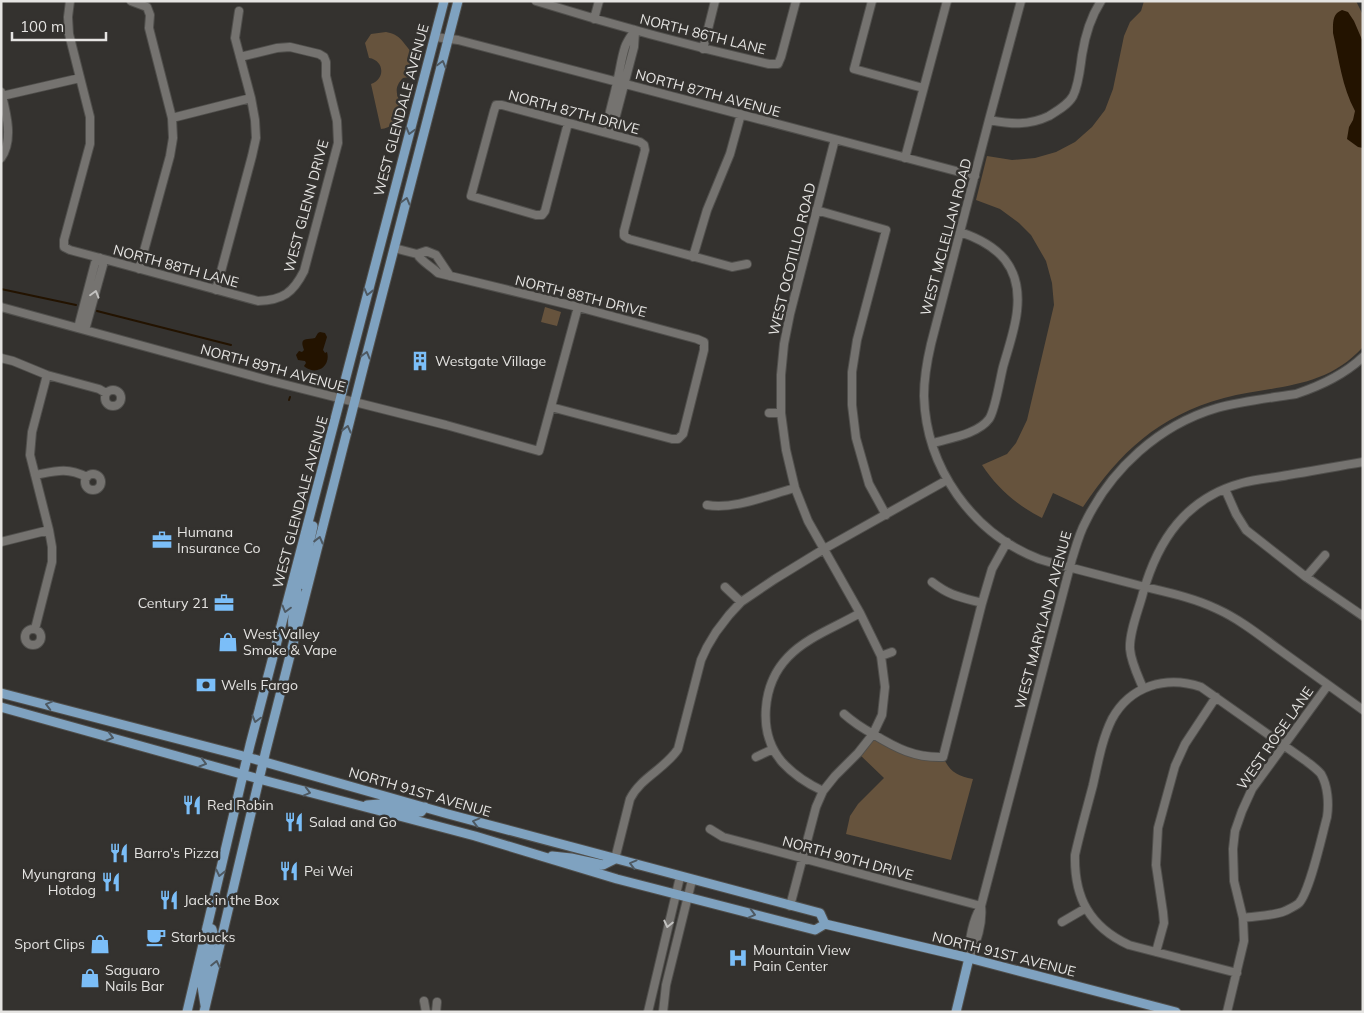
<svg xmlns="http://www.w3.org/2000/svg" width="1364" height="1013" font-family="Mulish,sans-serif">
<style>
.green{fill:#66533d}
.water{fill:#231300}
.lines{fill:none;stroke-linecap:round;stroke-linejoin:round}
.stream{stroke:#231300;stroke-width:2}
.minor-casing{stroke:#504f4c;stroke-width:10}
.major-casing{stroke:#504f4c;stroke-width:11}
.minor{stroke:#757370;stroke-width:8}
.major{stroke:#7fa2c0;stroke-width:9}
.oneway{stroke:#4e5962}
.oneway2{stroke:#c3c2c0}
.labels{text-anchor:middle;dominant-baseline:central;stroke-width:5;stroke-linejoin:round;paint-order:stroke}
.street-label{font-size:14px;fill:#e5e4e2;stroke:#34322f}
.poi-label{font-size:14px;fill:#e5e4e2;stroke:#34322f;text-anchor:start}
</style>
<rect width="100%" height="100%" fill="#34322f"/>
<path class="green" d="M1144,1H1356L1363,15V347C1324,390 1274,385 1224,398C1158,416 1120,452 1083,507L1053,493L1042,518C1018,506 997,488 982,465L1007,454L1016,443L1027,420L1054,305L1052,283L1046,261L1031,235L1019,223L1000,209L976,200L987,156L1012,160L1035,158L1056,152L1075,142L1092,127L1105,110L1113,89L1124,36L1130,22L1141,11Z
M386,32C404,35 403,47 417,56L411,77L403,78C389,92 403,99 401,112C400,122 390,128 381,129L371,84C386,79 384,60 369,58L365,43L371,34Z
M545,307L561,312L557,326L541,322Z
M873,734L891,745L943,757C950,772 957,776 973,779L951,860L846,834L850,816L858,804L884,778L858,753Z"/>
<path class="water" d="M1342,10L1348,12L1354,21L1363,42V148L1358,147L1347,139L1349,127L1353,120L1355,111C1342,87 1339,59 1333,33C1333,23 1332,14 1342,10Z
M320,332L325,333L327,337L323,350L325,353L327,352C331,366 317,376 305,367L304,366L306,363L305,361L298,360L296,355L299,351L302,352L304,350C299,337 306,340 315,338L318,333Z"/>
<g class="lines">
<path class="stream" d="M1,289L76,305
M97,311L231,345
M289,400L290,397"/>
<defs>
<path id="minor" d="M70,1L68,17L69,34L90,117V144L64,240V247L70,250L100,258L258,301C283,300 293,293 304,271L338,143L337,121L326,76V62L324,57L319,54L290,47L277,48L240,57
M131,1L147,7L150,15L149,28L172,118L173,138L170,156L139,269
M536,1C613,25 690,46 769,64H778L781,57L796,1
M872,1L854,69L923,88
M1021,1L989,120L931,344C927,361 924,378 924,396C926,468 972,533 1039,559C1051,563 1064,566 1076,569C1099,575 1122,581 1145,587C1170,593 1194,598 1217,609C1239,619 1258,634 1277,648C1306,669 1334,689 1363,710
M594,19L599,1
M435,37L458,40L975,176
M703,49L715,1
M1,92C6,112 14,140 1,158
M2,96L80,78
M172,118L251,98
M989,120C1011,124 1028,126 1049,116C1057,111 1068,105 1073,96C1079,84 1080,69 1082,55C1085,36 1090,18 1101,1
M568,123L545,211L542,215H536L471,196L494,111L496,105H502L640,142L644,145L645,150L624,231V236L629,239L732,267L747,264
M607,133C607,115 614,100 617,82C620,71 621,59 625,47C627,41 631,36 635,30
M607,133L614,123L634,47L635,32
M905,158L947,1
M816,210L886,230L857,340L852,372V405L856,438L869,484L886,515
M394,248L417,254L426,251L436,255L450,276
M417,254C422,262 431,266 438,273L578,307L697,339L704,342V350L683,434L678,439H672L551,407
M693,257L707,210L730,154L741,114
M216,290L252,156L256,138L255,120L251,98L235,38L239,11
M1,307L271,381L446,425L539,451L578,307
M78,328L95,263L100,258
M85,330L103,265L100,258
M1,358L13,361L47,375L99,389L106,393
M105 398a8 8 0 1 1 16 0a8 8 0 1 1-16 0Z
M769,413H781
M933,443C950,438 978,434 989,419C995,411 1000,379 1003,367C1008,349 1015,330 1017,311C1022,267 999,245 960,232
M85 482a8 8 0 1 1 16 0a8 8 0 1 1-16 0Z
M35,475C56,471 66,467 87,477
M1225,489L1236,514L1246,530L1306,577L1363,616
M707,505C734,510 768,495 795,488
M1,542L49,530
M1306,577L1325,555
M932,582C950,596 960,597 982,603
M725,587L741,602
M25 637a8 8 0 1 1 16 0a8 8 0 1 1-16 0Z
M35,629L52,562V547L49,530L30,455L32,432L47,375
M881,656L892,652
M1143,688C1138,676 1131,662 1130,649C1129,632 1139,609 1143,593C1158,540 1186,498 1242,483C1257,479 1273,478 1288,475C1313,471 1338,466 1363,462
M844,714C853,722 862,728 873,734C896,748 915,758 943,757L982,603L992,569L1007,542
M756,757L773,749
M823,791C808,784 793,774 782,762C757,733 762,684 788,657C807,637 836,627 860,613
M710,829L723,837L981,906
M615,859L630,799C641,777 665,769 678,749L701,660L707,647L716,632L729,615L741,602L775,579L824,549L947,480
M790,906L816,807L823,791L835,776L858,753L873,734L882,715L885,687L881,656L860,613L808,521L795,488L786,450L781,413V375L784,344L790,314L835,139
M1062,922L1086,908
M1156,952L1164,923L1163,912L1156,865L1158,828L1175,766L1185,744L1216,697
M970,957C977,941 983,923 981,906
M969,958C969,940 972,922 981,906L1072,559C1076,547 1079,534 1085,523C1111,469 1159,425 1217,408C1243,401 1270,398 1296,394C1320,386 1344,375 1363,357
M1237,973L1129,945C1090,927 1074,898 1075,855C1080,832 1087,808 1093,785C1098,763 1102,739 1112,719C1130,686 1166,675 1201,687L1306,761C1311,765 1317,769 1321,774C1328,786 1329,804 1327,817C1322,835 1310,891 1299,903C1296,906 1289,909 1285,911C1273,916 1256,916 1243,918
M424,1001L426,1012
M436,1012L437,1002
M648,1012L680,877
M663,1012L666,985L692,880
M1227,1012L1244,941L1243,918L1234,881L1233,849L1235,831L1242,811L1252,789L1328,685"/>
<path id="major" d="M307,587L302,584L301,581L313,526
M293,629C293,625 292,621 293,617C294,603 302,595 293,581
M1,693L247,757L448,814L820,913L825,924
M1,707L259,779L475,836L617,879L815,930L825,924L969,958L1176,1012
M367,805L380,804L417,812H421L425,807
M552,856L571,858L603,865L615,859
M205,1005L202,986L213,933L212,929L207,927
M187,1012L250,745L444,1
M204,1012L266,750L365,361L458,1
M956,1012L969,958"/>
</defs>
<use href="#minor" class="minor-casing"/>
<use href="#major" class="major-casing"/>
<use href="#minor" class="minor"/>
<use href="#major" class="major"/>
</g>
<defs><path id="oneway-chevron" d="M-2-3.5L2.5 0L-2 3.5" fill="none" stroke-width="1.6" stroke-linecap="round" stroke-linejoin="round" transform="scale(1.25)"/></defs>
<g class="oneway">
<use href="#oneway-chevron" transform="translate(442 64) rotate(-75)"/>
<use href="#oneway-chevron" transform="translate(410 131) rotate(105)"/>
<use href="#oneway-chevron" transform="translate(406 201) rotate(-75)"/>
<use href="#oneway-chevron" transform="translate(368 292) rotate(104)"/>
<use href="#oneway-chevron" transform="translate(366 355) rotate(-75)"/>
<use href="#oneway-chevron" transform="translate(347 429) rotate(-76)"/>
<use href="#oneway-chevron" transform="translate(319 540) rotate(-76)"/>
<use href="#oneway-chevron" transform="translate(286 609) rotate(105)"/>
<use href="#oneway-chevron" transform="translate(49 705) rotate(-165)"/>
<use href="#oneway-chevron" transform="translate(256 719) rotate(105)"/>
<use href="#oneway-chevron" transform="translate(110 737) rotate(16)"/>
<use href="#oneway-chevron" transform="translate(203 763) rotate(16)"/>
<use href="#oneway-chevron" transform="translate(307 792) rotate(15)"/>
<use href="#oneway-chevron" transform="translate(476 822) rotate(-165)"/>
<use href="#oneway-chevron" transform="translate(633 864) rotate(-165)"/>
<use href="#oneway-chevron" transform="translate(220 873) rotate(103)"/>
<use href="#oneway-chevron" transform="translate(752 914) rotate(15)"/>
<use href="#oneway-chevron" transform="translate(216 964) rotate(-77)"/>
</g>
<g class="oneway2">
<use href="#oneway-chevron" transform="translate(95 294) rotate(-74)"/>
<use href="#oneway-chevron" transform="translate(668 924) rotate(103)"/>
</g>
<defs>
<symbol id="building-bare" viewBox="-9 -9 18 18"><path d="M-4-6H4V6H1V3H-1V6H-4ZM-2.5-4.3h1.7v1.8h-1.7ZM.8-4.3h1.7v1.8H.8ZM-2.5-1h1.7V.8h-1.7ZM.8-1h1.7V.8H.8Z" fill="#7bbef8" stroke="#34322f" stroke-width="2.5" paint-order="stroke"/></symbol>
<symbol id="office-bare" viewBox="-9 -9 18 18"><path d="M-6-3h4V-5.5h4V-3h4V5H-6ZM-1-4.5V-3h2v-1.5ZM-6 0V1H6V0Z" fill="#7bbef8" stroke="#34322f" stroke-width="2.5" paint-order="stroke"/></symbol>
<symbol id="shop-bare" viewBox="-9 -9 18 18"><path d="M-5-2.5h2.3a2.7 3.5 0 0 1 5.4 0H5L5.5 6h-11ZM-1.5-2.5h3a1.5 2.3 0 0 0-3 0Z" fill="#7bbef8" stroke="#34322f" stroke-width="2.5" paint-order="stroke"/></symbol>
<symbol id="bank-bare" viewBox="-9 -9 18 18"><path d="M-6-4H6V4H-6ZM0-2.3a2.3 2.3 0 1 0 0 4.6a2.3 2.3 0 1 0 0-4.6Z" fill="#7bbef8" stroke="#34322f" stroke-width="2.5" paint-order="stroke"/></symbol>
<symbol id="restaurant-bare" viewBox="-9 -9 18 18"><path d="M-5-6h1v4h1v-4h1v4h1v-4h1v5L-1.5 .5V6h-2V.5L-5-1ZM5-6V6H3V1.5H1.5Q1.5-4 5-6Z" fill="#7bbef8" stroke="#34322f" stroke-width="2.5" paint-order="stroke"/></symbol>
<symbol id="cafe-bare" viewBox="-9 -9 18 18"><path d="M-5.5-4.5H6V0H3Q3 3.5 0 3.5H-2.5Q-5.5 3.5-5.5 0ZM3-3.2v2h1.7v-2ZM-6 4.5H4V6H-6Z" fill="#7bbef8" stroke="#34322f" stroke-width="2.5" paint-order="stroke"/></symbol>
<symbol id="hospital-bare" viewBox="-9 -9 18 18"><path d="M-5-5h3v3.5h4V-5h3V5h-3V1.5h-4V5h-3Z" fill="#7bbef8" stroke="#34322f" stroke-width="2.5" paint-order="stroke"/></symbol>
</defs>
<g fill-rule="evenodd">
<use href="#building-bare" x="406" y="347" width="28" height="28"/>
<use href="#office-bare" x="148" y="526" width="28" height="28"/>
<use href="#office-bare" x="210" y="589" width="28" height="28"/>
<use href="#shop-bare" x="214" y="628" width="28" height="28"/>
<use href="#bank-bare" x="192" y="671" width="28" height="28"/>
<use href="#restaurant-bare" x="178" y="791" width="28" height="28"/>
<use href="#restaurant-bare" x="280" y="808" width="28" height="28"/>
<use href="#restaurant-bare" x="105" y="839" width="28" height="28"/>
<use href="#restaurant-bare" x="275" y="857" width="28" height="28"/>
<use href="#restaurant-bare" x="97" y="868" width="28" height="28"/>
<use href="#restaurant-bare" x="155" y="886" width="28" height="28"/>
<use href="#cafe-bare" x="142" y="923" width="28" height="28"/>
<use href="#shop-bare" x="86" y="930" width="28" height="28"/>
<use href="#hospital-bare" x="724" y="944" width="28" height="28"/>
<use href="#shop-bare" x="76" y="964" width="28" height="28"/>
</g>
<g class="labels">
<g class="street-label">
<text transform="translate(703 34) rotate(14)">NORTH 86TH LANE</text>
<text transform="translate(708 93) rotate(15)">NORTH 87TH AVENUE</text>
<text transform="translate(401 110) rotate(-75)">WEST GLENDALE AVENUE</text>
<text transform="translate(574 112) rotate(15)">NORTH 87TH DRIVE</text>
<text transform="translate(306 206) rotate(-75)">WEST GLENN DRIVE</text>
<text transform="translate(946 237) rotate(-75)">WEST MCLELLAN ROAD</text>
<text transform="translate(792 259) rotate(-76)">WEST OCOTILLO ROAD</text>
<text transform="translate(176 266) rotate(15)">NORTH 88TH LANE</text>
<text transform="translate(581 296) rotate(14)">NORTH 88TH DRIVE</text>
<text transform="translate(273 368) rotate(15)">NORTH 89TH AVENUE</text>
<text transform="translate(300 502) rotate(-75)">WEST GLENDALE AVENUE</text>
<text transform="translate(1043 620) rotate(-75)">WEST MARYLAND AVENUE</text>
<text transform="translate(1275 738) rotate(-55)">WEST ROSE LANE</text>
<text transform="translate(420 792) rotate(16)">NORTH 91ST AVENUE</text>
<text transform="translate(848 858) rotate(15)">NORTH 90TH DRIVE</text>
<text transform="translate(1004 954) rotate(14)">NORTH 91ST AVENUE</text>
</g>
<g class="poi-label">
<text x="435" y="361">Westgate Village</text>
<text x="177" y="532">Humana<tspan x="177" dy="16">Insurance Co</tspan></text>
<text x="209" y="603" text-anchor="end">Century 21</text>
<text x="243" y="634">West Valley<tspan x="243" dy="16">Smoke &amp; Vape</tspan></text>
<text x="221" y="685">Wells Fargo</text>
<text x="207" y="805">Red Robin</text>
<text x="309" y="822">Salad and Go</text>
<text x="134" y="853">Barro's Pizza</text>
<text x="304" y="871">Pei Wei</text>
<text x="96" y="874" text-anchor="end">Myungrang<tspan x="96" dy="16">Hotdog</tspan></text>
<text x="184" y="900">Jack in the Box</text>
<text x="171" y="937">Starbucks</text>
<text x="85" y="944" text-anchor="end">Sport Clips</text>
<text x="753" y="950">Mountain View<tspan x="753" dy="16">Pain Center</tspan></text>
<text x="105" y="970">Saguaro<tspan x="105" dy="16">Nails Bar</tspan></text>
</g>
</g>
<rect width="1364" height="1013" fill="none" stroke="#e5e4e2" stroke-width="5"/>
<path d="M12 32v8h94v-8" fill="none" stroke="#e5e4e2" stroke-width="2.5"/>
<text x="20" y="32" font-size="15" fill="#e5e4e2" stroke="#34322f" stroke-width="4" paint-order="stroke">100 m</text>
</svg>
